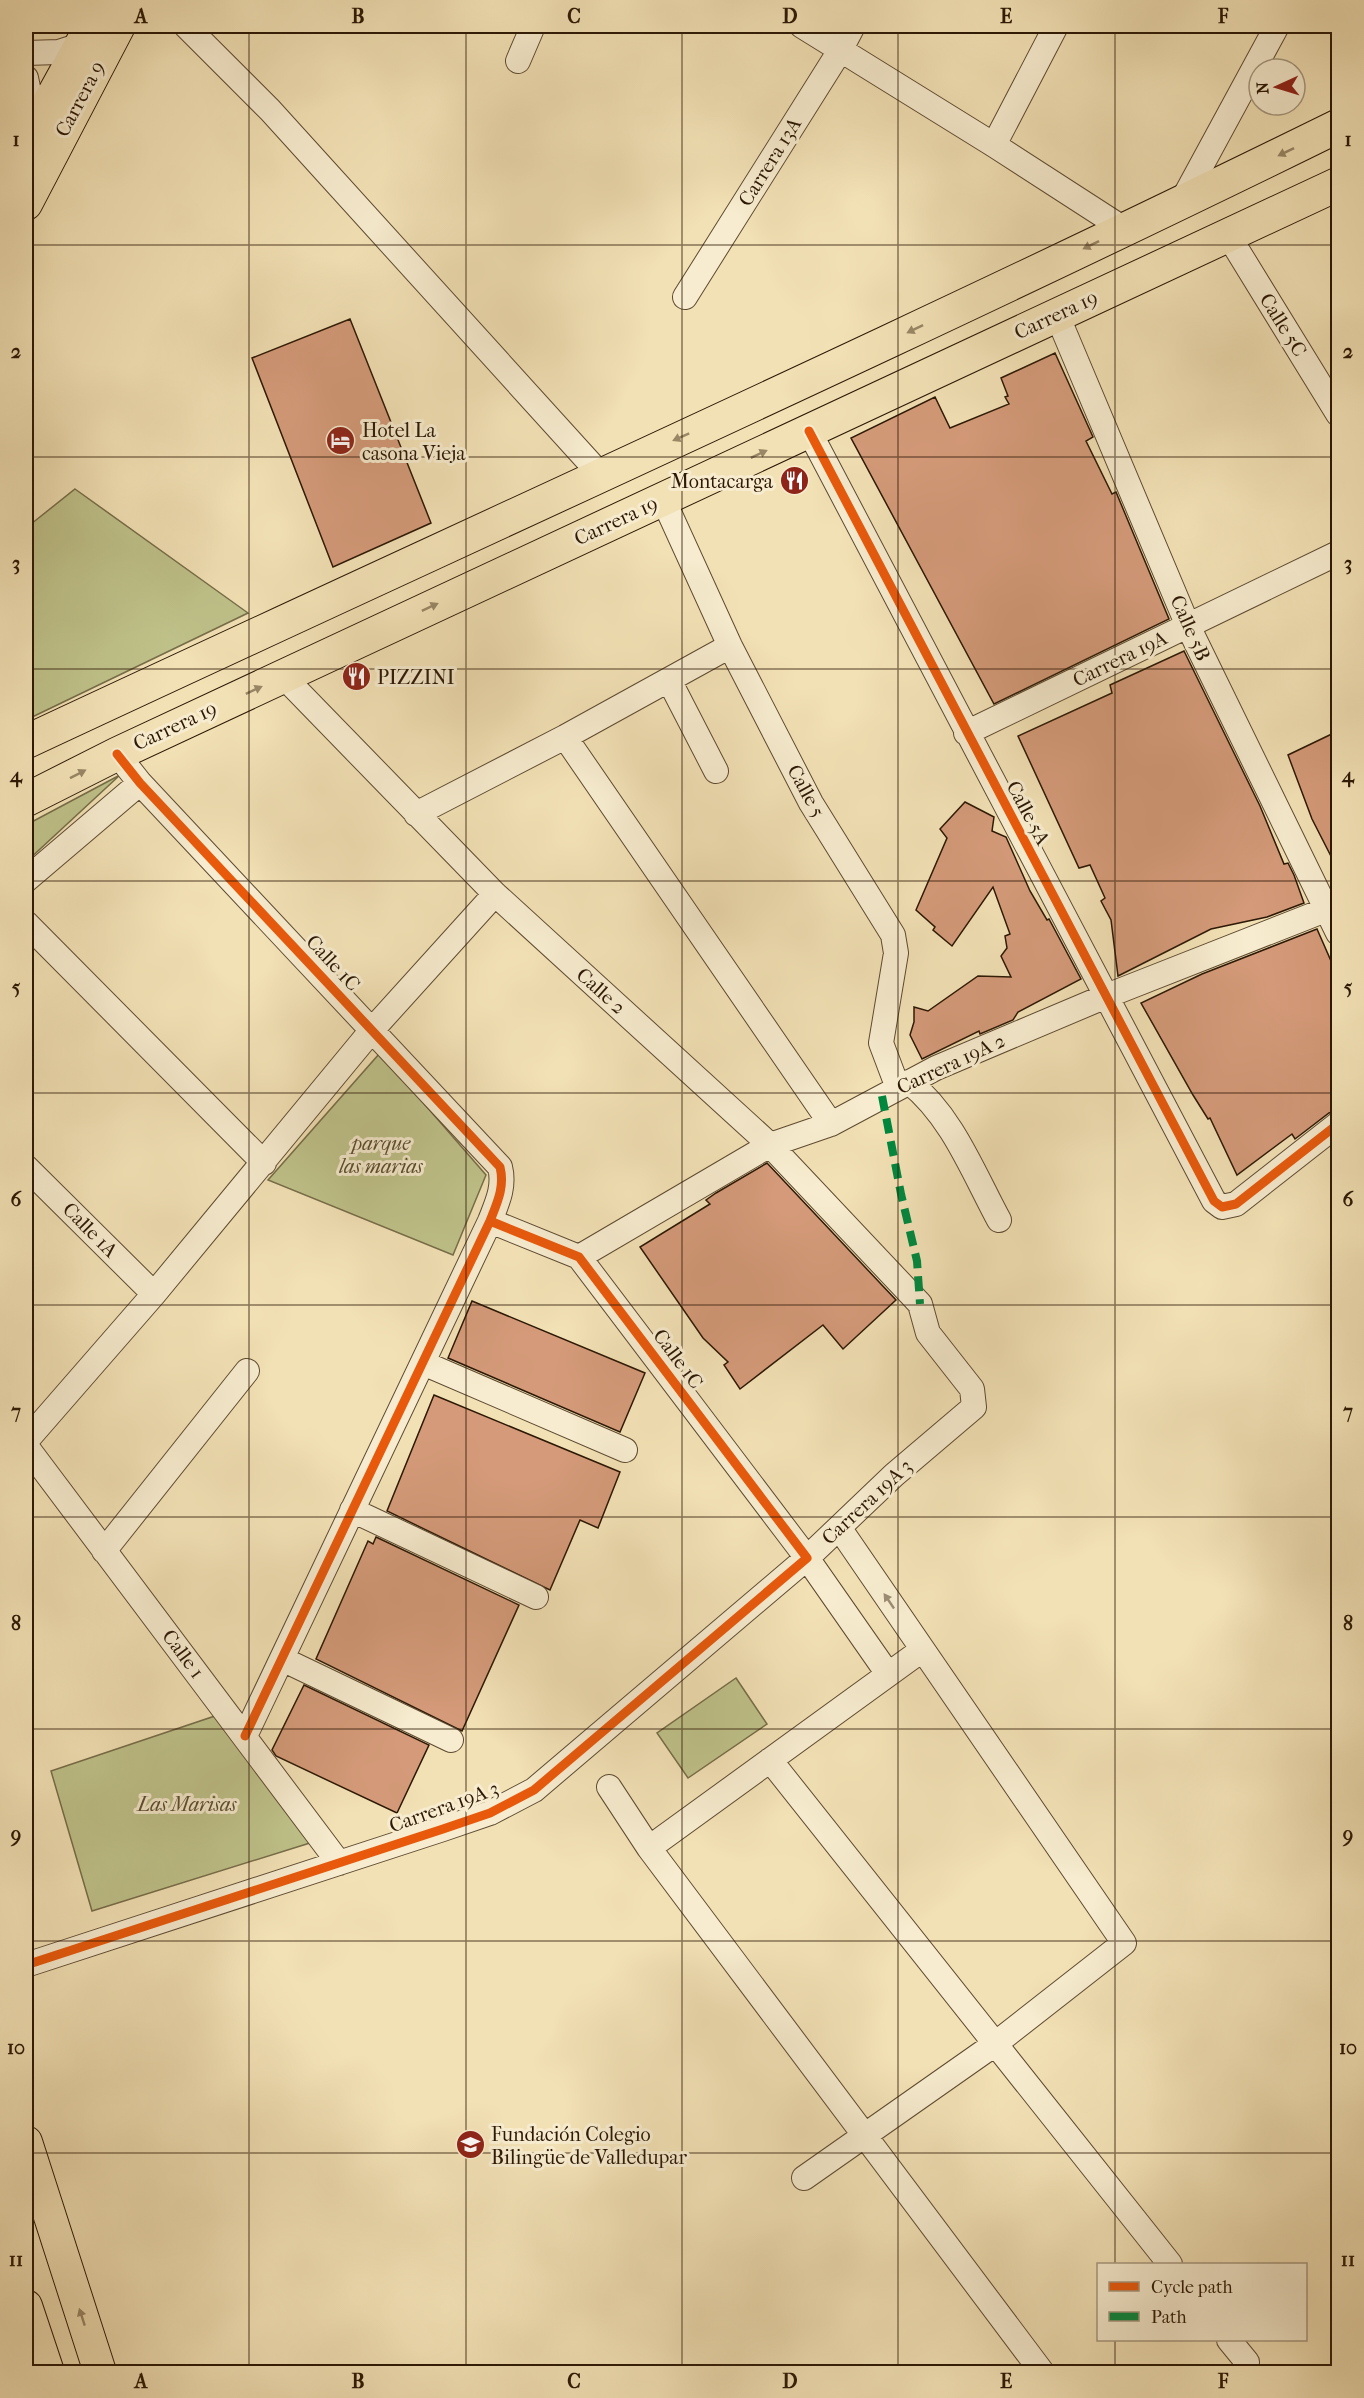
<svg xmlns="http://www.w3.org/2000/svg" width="1364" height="2398" font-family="'IM FELL French Canon',serif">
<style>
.green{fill:#bfc28a;stroke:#766d48;stroke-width:1.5}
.building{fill:#d49a79;stroke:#2c1805;stroke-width:1.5}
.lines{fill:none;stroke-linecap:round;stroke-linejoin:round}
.minor-casing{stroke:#5e4a31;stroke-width:26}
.major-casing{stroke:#2c1805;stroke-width:34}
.highway-casing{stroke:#2c1805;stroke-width:35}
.minor{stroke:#f7eccf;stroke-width:24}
.major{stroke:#f2e1b5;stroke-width:32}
.highway{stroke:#f2e1b5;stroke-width:33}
.quiet{stroke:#00873e;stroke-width:8;stroke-dasharray:15 8;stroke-linecap:butt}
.cycleway-casing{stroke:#f7eccf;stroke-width:13}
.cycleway{stroke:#e8590c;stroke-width:9}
.oneway{fill:#998766}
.oneway2{fill:#9c8d74}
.grid{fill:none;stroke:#2c1805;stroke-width:1.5;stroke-opacity:0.55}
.labels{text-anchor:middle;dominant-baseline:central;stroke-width:6;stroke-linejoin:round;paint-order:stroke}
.street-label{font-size:20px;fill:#2c1805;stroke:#f7eccf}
.poi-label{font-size:20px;fill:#2c1805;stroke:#f7eccf;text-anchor:start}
.park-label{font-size:20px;font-style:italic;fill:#584b2d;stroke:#f7eccf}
.neatline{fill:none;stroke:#2c1805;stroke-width:2}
.grid-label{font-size:20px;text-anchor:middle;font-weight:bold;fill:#2c1805}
</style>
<rect width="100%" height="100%" fill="#f2e1b5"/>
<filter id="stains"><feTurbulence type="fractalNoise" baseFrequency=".00333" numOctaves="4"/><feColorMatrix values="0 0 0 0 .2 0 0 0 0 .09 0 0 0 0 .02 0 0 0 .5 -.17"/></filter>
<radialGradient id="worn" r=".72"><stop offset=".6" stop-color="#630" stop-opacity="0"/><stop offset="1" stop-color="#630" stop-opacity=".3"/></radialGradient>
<path class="green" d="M75,489L248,613L26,720V528Z
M120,775L26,862V825Z
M380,1053L486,1175L453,1255L268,1180Z
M736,1678L767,1724L688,1778L657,1733Z
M218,1715L313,1842L92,1911L51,1771Z"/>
<path class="building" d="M350,319L431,523L333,567L252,358Z
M1055,353L1093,437L1086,441L1112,494L1116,492L1169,619L994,704L851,438L935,397L950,428L1009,404L1005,397L1008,396L1001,378Z
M1184,651L1260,806L1284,864L1288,863L1294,875L1304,903L1267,917L1211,929L1118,976L1111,920L1101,901L1105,898L1090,865L1079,868L1018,736L1112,693L1110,685Z
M1338,731V870L1312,819L1288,755Z
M965,802L994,817L992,831L1006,837L1030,891L1047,920L1049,919L1081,979L1018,1012L1013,1020L980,1034L979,1031L922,1059L910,1035L914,1022V1007L928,1011L978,976L1011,977L1001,956L1007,948L1005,936L1010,934L993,887L952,946L933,930L935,927L916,910L947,838L940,829Z
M1317,929L1338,977V1110L1329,1113L1295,1139L1292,1134L1237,1175L1210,1118L1208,1119L1193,1095L1141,1003L1202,974Z
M767,1163L896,1300L843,1349L823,1325L740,1389L724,1365L728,1362L703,1338L640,1247L710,1204L706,1200L716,1193Z
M472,1301L645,1373L620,1432L448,1358Z
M434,1395L620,1472L598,1528L580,1520L550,1590L387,1511Z
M376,1537L519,1605L462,1731L316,1659L368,1541L373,1544Z
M304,1685L429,1745L397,1813L276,1756L272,1750Z"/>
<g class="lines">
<defs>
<path id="minor" d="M186,26L270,110L600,474
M802,26L994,145L1124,229
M26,53L59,52L81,45
M518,61L533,26
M26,78L36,124
M994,145L1056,26
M1181,203L1277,26
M1228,235L1338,414
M685,297L841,49L853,26
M1057,315L1188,626L1338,933
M809,431L1214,1201L1222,1207L1236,1204L1338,1124
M663,499L730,646L811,803L893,935L896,953L881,1043L898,1088
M669,680L716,771
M966,733L1338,553
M565,737L831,1124
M117,754L140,783L500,1167C505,1187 497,1203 490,1221L245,1736
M416,814L565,737L730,646
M26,880L140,783
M26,923L264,1163
M909,1082C952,1116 973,1172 999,1220
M26,1167L154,1294
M490,1221L579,1257L807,1558L888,1674
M579,1257L770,1145L831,1124L936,1068L1104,997L1338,905
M423,1363L625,1450
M26,1441L154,1294L372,1030L495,894
M26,1446L339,1863
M352,1510L536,1597
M104,1551L247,1371
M282,1659L451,1740
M770,1760L1170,2264
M609,1787L649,1848L1042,2372
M649,1848L922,1650
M26,1965L443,1829L490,1813L534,1790L807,1558L894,1475L974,1407L972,1389L928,1333L920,1304L770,1145L495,894L283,676
M804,2178L995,2044L1124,1943L840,1529
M1229,2340L1247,2362"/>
<path id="major" d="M26,144L91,26
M26,204L119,26
M26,2142L100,2372
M26,2306L48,2372"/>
<path id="highway" d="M26,742C464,537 905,339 1338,126
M26,800L117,754L1338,184"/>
</defs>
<use href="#minor" class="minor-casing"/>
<use href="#major" class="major-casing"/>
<use href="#highway" class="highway-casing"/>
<use href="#minor" class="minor"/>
<use href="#major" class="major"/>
<use href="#highway" class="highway"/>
<path class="quiet" d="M882,1096L901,1194L917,1261L920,1304"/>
<defs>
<path id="cycleway" d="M809,431L1214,1201L1222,1207L1236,1204L1338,1124
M117,754L140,783L500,1167C505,1187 497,1203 490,1221L245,1736
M26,1965L443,1829L490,1813L534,1790L807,1558L579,1257L490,1221"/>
</defs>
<use href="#cycleway" class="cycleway-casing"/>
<use href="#cycleway" class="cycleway"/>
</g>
<defs><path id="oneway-solid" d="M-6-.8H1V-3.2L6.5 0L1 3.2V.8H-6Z" transform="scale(1.5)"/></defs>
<g class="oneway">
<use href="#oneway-solid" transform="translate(1286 152) rotate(154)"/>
<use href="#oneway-solid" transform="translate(1091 245) rotate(154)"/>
<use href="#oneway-solid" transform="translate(915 329) rotate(154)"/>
<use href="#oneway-solid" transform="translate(681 437) rotate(156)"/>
<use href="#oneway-solid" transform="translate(759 454) rotate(-25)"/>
<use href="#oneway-solid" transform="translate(430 607) rotate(-25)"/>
<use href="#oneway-solid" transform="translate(254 690) rotate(-25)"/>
<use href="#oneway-solid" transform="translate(78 774) rotate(-27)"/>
<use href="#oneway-solid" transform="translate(82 2317) rotate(-108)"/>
</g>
<use class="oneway2" href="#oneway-solid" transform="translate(889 1601) rotate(-124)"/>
<path class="grid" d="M249,26V2372M466,26V2372M682,26V2372M898,26V2372M1115,26V2264M26,245H1338M26,457H1338M26,669H1338M26,881H1338M26,1093H1338M26,1305H1338M26,1517H1338M26,1729H1338M26,1941H1338M26,2153H1338M1115,2340V2372"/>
<defs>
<symbol id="hotel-disc" viewBox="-11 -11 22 22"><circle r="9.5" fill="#8f2418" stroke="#f7eccf"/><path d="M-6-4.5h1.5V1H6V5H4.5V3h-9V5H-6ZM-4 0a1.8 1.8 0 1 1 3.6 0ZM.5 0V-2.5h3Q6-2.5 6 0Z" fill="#fff"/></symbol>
<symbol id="restaurant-disc" viewBox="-11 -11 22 22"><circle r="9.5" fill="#8f2418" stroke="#f7eccf"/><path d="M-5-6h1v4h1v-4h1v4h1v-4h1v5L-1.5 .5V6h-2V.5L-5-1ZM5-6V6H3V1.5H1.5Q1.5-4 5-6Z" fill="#fff"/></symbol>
<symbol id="school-disc" viewBox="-11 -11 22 22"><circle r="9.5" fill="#8f2418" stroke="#f7eccf"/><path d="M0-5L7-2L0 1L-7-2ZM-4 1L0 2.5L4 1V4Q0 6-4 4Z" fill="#fff"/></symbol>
</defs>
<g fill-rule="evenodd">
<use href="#hotel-disc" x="324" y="424" width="33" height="33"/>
<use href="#restaurant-disc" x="778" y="464" width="33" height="33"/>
<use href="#restaurant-disc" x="340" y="660" width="33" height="33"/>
<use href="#school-disc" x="454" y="2128" width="33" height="33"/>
</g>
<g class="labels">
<g class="street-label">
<text transform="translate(80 99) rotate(-62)">Carrera 9</text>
<text transform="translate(770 162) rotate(-58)">Carrera 13A</text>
<text transform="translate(1056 315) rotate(-25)">Carrera 19</text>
<text transform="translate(1283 325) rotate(58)">Calle 5C</text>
<text transform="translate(616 521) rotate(-25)">Carrera 19</text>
<text transform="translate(1190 628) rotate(66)">Calle 5B</text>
<text transform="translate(1120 659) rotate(-26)">Carrera 19A</text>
<text transform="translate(175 726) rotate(-25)">Carrera 19</text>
<text transform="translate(806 791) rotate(61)">Calle 5</text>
<text transform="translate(1028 813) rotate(62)">Calle 5A</text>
<text transform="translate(333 963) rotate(47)">Calle 1C</text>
<text transform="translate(601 991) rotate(42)">Calle 2</text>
<text transform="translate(951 1064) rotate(-25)">Carrera 19A 2</text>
<text transform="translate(90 1230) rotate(45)">Calle 1A</text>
<text transform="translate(678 1359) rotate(53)">Calle 1C</text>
<text transform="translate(867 1502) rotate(-43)">Carrera 19A 3</text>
<text transform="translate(183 1654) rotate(53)">Calle 1</text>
<text transform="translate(444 1807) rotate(-20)">Carrera 19A 3</text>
</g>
<g class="poi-label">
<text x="362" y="430">Hotel La<tspan x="362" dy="23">casona Vieja</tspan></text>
<text x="773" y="481" text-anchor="end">Montacarga</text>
<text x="377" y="677">PIZZINI</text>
<text x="491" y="2134">Fundación Colegio<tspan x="491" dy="23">Bilingüe de Valledupar</tspan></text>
</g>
<g class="park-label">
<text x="381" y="1143">parque<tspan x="381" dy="23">las marias</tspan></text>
<text x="187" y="1804">Las Marisas</text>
</g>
</g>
<rect width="1364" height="2398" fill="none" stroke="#f2e1b5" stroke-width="66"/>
<rect x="1097" y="2263" width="210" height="78" fill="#f7eccf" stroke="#a6977e" stroke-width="1.5"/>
<rect x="1109" y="2282" width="30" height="9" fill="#e8590c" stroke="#a6977e" stroke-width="1.5"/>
<text x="1151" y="2293" font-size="18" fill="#2c1805">Cycle path</text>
<rect x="1109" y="2312" width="30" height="9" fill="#00873e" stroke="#a6977e" stroke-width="1.5"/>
<text x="1151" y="2323" font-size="18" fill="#2c1805">Path</text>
<g transform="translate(1277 87) rotate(266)"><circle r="28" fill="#f7eccf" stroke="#a6977e" stroke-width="1.5"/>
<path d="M0-4.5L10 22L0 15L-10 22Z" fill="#8f2418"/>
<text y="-9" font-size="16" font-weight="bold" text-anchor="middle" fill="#2c1805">N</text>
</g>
<rect x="33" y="33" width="1298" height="2332" class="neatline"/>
<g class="grid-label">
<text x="141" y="23">A</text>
<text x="358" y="23">B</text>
<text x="574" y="23">C</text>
<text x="790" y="23">D</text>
<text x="1006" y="23">E</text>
<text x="1223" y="23">F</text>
<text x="16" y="146">1</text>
<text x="1348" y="146">1</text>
<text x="16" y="358">2</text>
<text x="1348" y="358">2</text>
<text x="16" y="570">3</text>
<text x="1348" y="570">3</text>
<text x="16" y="782">4</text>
<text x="1348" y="782">4</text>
<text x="16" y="994">5</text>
<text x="1348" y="994">5</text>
<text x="16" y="1206">6</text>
<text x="1348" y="1206">6</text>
<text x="16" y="1418">7</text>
<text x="1348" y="1418">7</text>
<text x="16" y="1630">8</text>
<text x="1348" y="1630">8</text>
<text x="16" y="1842">9</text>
<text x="1348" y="1842">9</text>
<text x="16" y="2054">10</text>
<text x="1348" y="2054">10</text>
<text x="16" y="2266">11</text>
<text x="1348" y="2266">11</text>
<text x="141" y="2388">A</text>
<text x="358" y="2388">B</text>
<text x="574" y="2388">C</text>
<text x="790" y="2388">D</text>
<text x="1006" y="2388">E</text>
<text x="1223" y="2388">F</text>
</g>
<rect width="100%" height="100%" filter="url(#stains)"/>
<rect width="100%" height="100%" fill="url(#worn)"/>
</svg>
